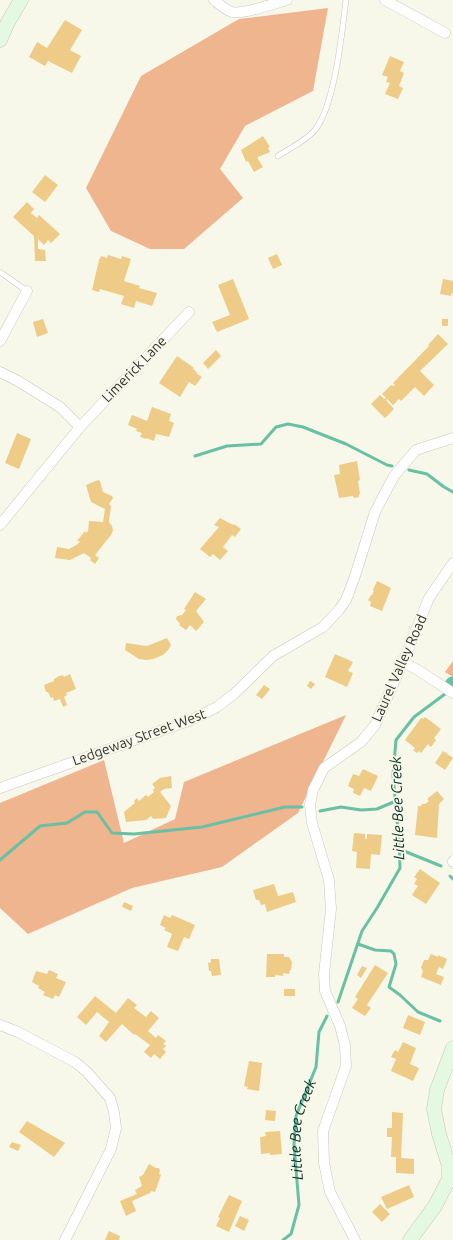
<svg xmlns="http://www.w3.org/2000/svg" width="453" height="1240" font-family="Ubuntu,sans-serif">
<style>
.green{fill:#efb58e}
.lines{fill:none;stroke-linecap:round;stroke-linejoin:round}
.stream{stroke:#69c0a4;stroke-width:3}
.river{stroke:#69c0a4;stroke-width:17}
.building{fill:#eecc87}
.lane-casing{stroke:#c7c9bb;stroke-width:6}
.street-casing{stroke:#c7c9bb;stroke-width:11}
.secondary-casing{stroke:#c7c9bb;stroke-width:15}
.lane{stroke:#fff;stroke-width:5}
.street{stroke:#fff;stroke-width:10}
.secondary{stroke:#e4f9e1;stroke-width:14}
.labels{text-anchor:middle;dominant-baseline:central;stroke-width:3.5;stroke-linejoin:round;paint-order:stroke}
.street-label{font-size:14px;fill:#33332e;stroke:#f7f8ea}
.water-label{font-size:15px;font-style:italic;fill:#073126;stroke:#f7f8ea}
</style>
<rect width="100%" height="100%" fill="#f7f8ea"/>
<path class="green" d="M328,8L313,91L245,126L220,169L243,198L184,249H150L111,231L86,188L141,76L239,19Z
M453,661V677L445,672Z
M346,715L298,813L222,867L132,888L28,934L0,908V803L104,760L124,843L175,819L184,782Z"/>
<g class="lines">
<g class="stream">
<path d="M195,456L227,446L261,444L276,427L288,424L303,427L346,444L387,465L392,466"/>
<path d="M409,470L427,474L444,487L453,492"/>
<path d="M320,811L341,807L361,810L377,809L396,801"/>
<path d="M399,849L441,866"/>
<path d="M0,860L40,826L67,823L85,812H97L112,833L134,834L202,827L285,807H302"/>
<path d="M450,876L453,879"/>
<path d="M358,944L375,950L391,951L394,954L396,964L389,987L400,995L418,1012L440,1021"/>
<path d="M338,1002L362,931L377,908L400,868L399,841L393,775L396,740L414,717L445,694"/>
<path id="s1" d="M283,1240L291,1234L299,1205L294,1145L296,1116L316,1067L319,1032L327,1016"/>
</g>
<path class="river" d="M453,686V685"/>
</g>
<path class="building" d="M65,20L82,30L70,50L81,56L72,73L48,61L45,66L29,57L37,42L47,48Z
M390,56L404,62L400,71L404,73L399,86L403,88L398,99L385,94L390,83L386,82L388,77L382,75Z
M263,136L270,147L268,148L270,152L258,157V159L263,167L254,172L248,161L246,162L241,150Z
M45,175L58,185L45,202L32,192Z
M27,202L34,209L31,213L37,218L39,215L60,234L51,243L48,240L44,245L38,239V249L45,250L46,261H35L34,236L13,217Z
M277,254L282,265L273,269L268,258Z
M108,255L121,259L122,256L131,259L124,281L140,286L139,288L157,293L152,306L136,301L134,308L121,304L124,296L100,289L99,292L92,290L99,260L101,256L107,258Z
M233,279L249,319L217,332L212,322L230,315L218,285Z
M443,279L453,281V293H452L451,296L440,294Z
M43,319L48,333L37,337L33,322Z
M442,319H448V326H442Z
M438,334L448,344L420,371L434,385L424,396L415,387L401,401L399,399L393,405L387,399L386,400L394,409L385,418L371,404L380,395L384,399L386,398L382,394L391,385L393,386L395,385L393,383L429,346L428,345Z
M216,350L221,356L208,369L203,363Z
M177,356L194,368L193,369L197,372L196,373L202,377L195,386L189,382L180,397L159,383Z
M152,407L171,414L169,421L174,423L169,437L156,434L154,441L146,438V439L140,437L142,433L136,431L137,429L128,425L132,415L147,421Z
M17,433L31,439L19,469L5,463Z
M357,461L360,480L358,481L360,494H359V497L354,498L353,496L339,498L334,475L340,474L339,465Z
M98,480L100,481L103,492L112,496L113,498L109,504L111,506L109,522L112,526L113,530L111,535L95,555L99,558L95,564L90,560L91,558L84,553L70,560L55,558L57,547L69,549L78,544L80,541H77L85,531L86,533L88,531L89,521L103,522L105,509L91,502L86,485Z
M220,518L233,525L234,524L241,529L235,537L232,535L223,547L228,551L220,560L213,554L210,557L200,549L219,527L214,525Z
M377,581L391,588L382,611L370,606L371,602L368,600L371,595H372L374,591L373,590Z
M195,592L206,599L196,611L204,622L196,631L190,625L186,630L179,625L180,624L176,619L177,616L182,615L186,610L184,609Z
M167,638L171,645L168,650L163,655L153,659L146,660L139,659L125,650L126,643L147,646Z
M335,654L353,662L348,671L353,673L347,687L325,677Z
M70,674L76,689L66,693L67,695L64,697L67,705L63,707L60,699L54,701L53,697L51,698L48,692H46L44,685L54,681V679L59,676L63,675L64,677Z
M310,681L315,684L311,689L307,686Z
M264,685L270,689L262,699L256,695Z
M425,717L441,729L434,738L436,740L431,747L428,744L421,753L419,751L417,753L413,750L415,748L405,740L421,718L423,719Z
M443,751L453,758L445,770L435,763Z
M363,769L378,776L371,791L364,788L360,796L353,793L354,789L348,786L353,774L359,776Z
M171,776L172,788L164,789L160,792L171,806L166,818L153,819L151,816L146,820L126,822L124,812L135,803L134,801L137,798L139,801L146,795L148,797L154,792L153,790L155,788L152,784L160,778Z
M437,791L444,799L439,804L437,838L415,835L418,806H421L422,804H425L429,801L427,799Z
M354,833L365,834V839H367V834L382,835L380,855L371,854L370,869L356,868L357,852L352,851Z
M420,869L440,883L426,904L412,895L418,886L414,884L417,879L414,877Z
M274,884L278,896L293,892L296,902L267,912L265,904L261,905L259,900H256L253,890Z
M124,902L133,906L131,911L122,907Z
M164,915L170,918L172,915L195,925L189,939L184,937L178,951L167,947L172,934L164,930L166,928L160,925Z
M267,954H284V957H289L292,962L291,970H290L289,974L283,973V976L275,975V977H266Z
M431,954L438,957V955L447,959L443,969L439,967L436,974L444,977L441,985L421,977L423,971L421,968L424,960H428Z
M211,959H219L221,975L212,976L211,971H209L208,963L211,962Z
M375,965L388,973L367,1005L371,1008L365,1016L352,1008L358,999L355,997Z
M362,966L367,968L361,978L357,975Z
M49,970L58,974L56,978L66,982L59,997L55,995L53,999L43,995L45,992L38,988L39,986L32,982L36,971L47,974Z
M284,989H295V996H284Z
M95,996L116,1013L128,998L137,1005L134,1008L146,1017L151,1011L159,1018L148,1031L156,1038L158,1035L166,1041L163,1044L166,1046L163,1049L166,1052L160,1059L154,1054L151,1058L144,1052L150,1045L135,1034L134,1035L122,1024L106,1042L99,1036L109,1022L97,1012L86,1025L77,1017Z
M408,1015L425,1022L420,1035L403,1028Z
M403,1042L416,1048L410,1064L419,1068L413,1081L391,1071L396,1059L391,1057L395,1050L398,1052Z
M249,1061L262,1063L259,1091L247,1089L248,1087L244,1086Z
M266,1110L276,1111L275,1121L265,1120Z
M392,1112L403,1113L401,1158L414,1159V1174L396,1173V1157H391L392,1137H387V1128H392Z
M27,1121L65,1143L54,1157L19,1132Z
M280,1131L282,1154L270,1155V1153L261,1154L260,1137L266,1136L265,1132Z
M12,1142L21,1145L18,1151L9,1147Z
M149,1164L156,1168H159L160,1171L159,1174L161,1175L155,1192L151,1191L150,1193L132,1201L136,1211L126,1216L120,1201L137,1194L135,1190L142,1186L139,1177L143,1175Z
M409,1185L414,1197L387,1209L381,1197Z
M229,1195L242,1201L229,1232L216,1226L220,1218L218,1217Z
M380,1204L390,1214L382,1222L372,1212Z
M240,1216L249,1220L244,1231L235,1226Z
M109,1231L120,1236L119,1240H105Z"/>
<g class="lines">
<defs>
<path id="lane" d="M278,156C290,148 306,141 315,130C335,105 342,32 346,0
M0,272L27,291"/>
<path id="street" d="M214,0C219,4 225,10 232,12C241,15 276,3 287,0
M385,0L445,33
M0,341L27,291
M0,372L18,381L60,407L80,427
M0,525L80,427L189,312
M403,662L418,670L453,693
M0,788L191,720L217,707L234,694L273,656L323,627L339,610L346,600L355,576L375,512L394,476L416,450L453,438
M453,862V861
M0,1025L18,1032L75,1062L87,1072L110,1098L114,1112L116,1128L111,1149L65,1240
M355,1240L330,1192L324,1163L323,1131L346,1066L345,1045L340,1026L325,991L324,974L331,909L329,880L312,823L310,805L313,790L324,768L361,742L375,725L403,662L429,598L453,563"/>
<path id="secondary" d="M0,40L8,22L21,0
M410,1240L435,1206L449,1179V1166L439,1134L434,1109L437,1090L453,1048"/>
</defs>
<use href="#lane" class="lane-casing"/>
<use href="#street" class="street-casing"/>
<use href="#secondary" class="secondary-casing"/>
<use href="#lane" class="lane"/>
<use href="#street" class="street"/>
<use href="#secondary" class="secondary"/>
</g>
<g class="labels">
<g class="street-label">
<text transform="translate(134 369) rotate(-46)">Limerick Lane</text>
<text transform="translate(399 668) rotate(-66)">Laurel Valley Road</text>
<text transform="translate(139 737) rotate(-20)">Ledgeway Street West</text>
</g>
<g class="water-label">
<text transform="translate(397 808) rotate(-92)">Little Bee Creek</text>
<text stroke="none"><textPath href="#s1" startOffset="117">Little Bee Creek</textPath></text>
</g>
</g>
</svg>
